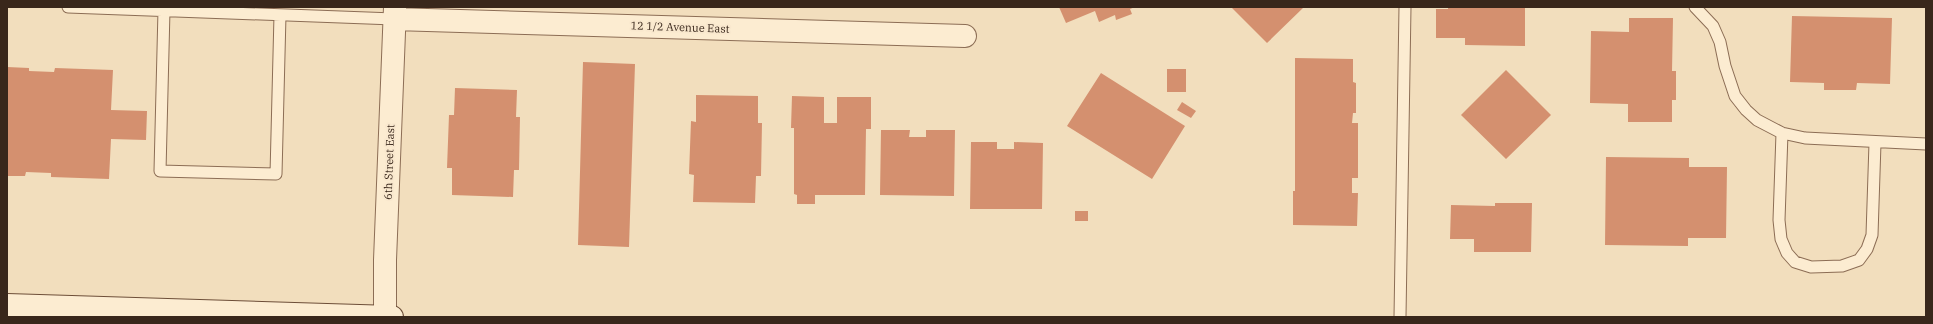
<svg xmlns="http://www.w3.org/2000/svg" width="1933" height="324" font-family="'IBM Plex Serif',serif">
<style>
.building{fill:#d4906f}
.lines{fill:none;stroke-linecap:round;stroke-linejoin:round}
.service-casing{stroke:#8c6d55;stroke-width:13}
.minor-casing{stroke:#8c6d55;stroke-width:24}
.secondary-casing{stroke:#6d4e38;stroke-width:24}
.service{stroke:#fcecd1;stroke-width:11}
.minor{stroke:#fcecd1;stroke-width:22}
.secondary{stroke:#fcecd1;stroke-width:22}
.labels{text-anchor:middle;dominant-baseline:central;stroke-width:4;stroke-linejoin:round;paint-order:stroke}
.street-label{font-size:11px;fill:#39271b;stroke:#f9e8ce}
</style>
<rect width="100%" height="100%" fill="#f2debd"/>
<path class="building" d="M1059,7H1135L1130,9L1132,14L1116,20L1115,15L1099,22L1095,11L1066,23Z
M1233,7H1304L1267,43L1232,8Z
M1448,7H1525V46L1465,45V38H1436V9H1448Z
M1792,16L1892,18L1890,84L1857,83L1856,90H1824V83L1790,82Z
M1629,18H1673L1672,71H1676V100H1672V122H1628V104L1590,103L1591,31L1629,32Z
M1295,58L1353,59V82L1356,83V113H1353L1352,123H1358V178H1352V193H1358L1357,226L1293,225V191H1295Z
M583,62L635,64L629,247L578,245Z
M7,67L29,68V71L54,72L55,68L113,70L111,110L147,111L146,140L111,139L109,179L51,177V173L26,172L25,176H7Z
M1167,69H1186V92H1167Z
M1506,70L1551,115L1506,159L1461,115Z
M1101,73L1185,126L1152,179L1067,126Z
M455,88L517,90L516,117H520L519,170H514L513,197L452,195V168H447L449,115H454Z
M696,95L758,96V123H762L761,176H756L755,203L693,202L694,175L689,174L691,121L696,122Z
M792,96L824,97V123H837V97H871V129H866L865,195H815V204H797V195L794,194V128H791Z
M1182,102L1196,111L1191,118L1177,110Z
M881,130H910L909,137H926V130H955L954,196L880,195Z
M971,142H997V149H1014V142L1043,143L1042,209H970Z
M1606,157L1689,158V167H1727L1726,238H1688V246L1605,245Z
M1495,203H1532L1531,252H1474V239H1450L1451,205L1495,206Z
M1075,211H1088V221H1075Z"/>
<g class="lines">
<defs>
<path id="service" d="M68,7L394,19
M1695,7L1713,26L1720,42L1725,66L1735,96L1746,110L1757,120L1782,133L1805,138L1926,144
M164,10L160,171L276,174L280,15
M1782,133L1779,220L1781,239L1787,253L1795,262L1811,267L1842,266L1859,260L1867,249L1872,235L1875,143
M1400,317L1405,7"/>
<path id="minor" d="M394,19L965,36
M385,317V260L395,7"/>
<path id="secondary" d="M7,305L392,317"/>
</defs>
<use href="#service" class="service-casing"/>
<use href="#minor" class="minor-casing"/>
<use href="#secondary" class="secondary-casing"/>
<use href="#service" class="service"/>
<use href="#minor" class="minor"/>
<use href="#secondary" class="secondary"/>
</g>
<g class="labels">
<g class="street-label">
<text transform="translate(680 27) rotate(2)">12 1/2 Avenue East</text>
<text transform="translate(389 162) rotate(-88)">6th Street East</text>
</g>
</g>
<rect width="1933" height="324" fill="none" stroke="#39271b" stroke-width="16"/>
</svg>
